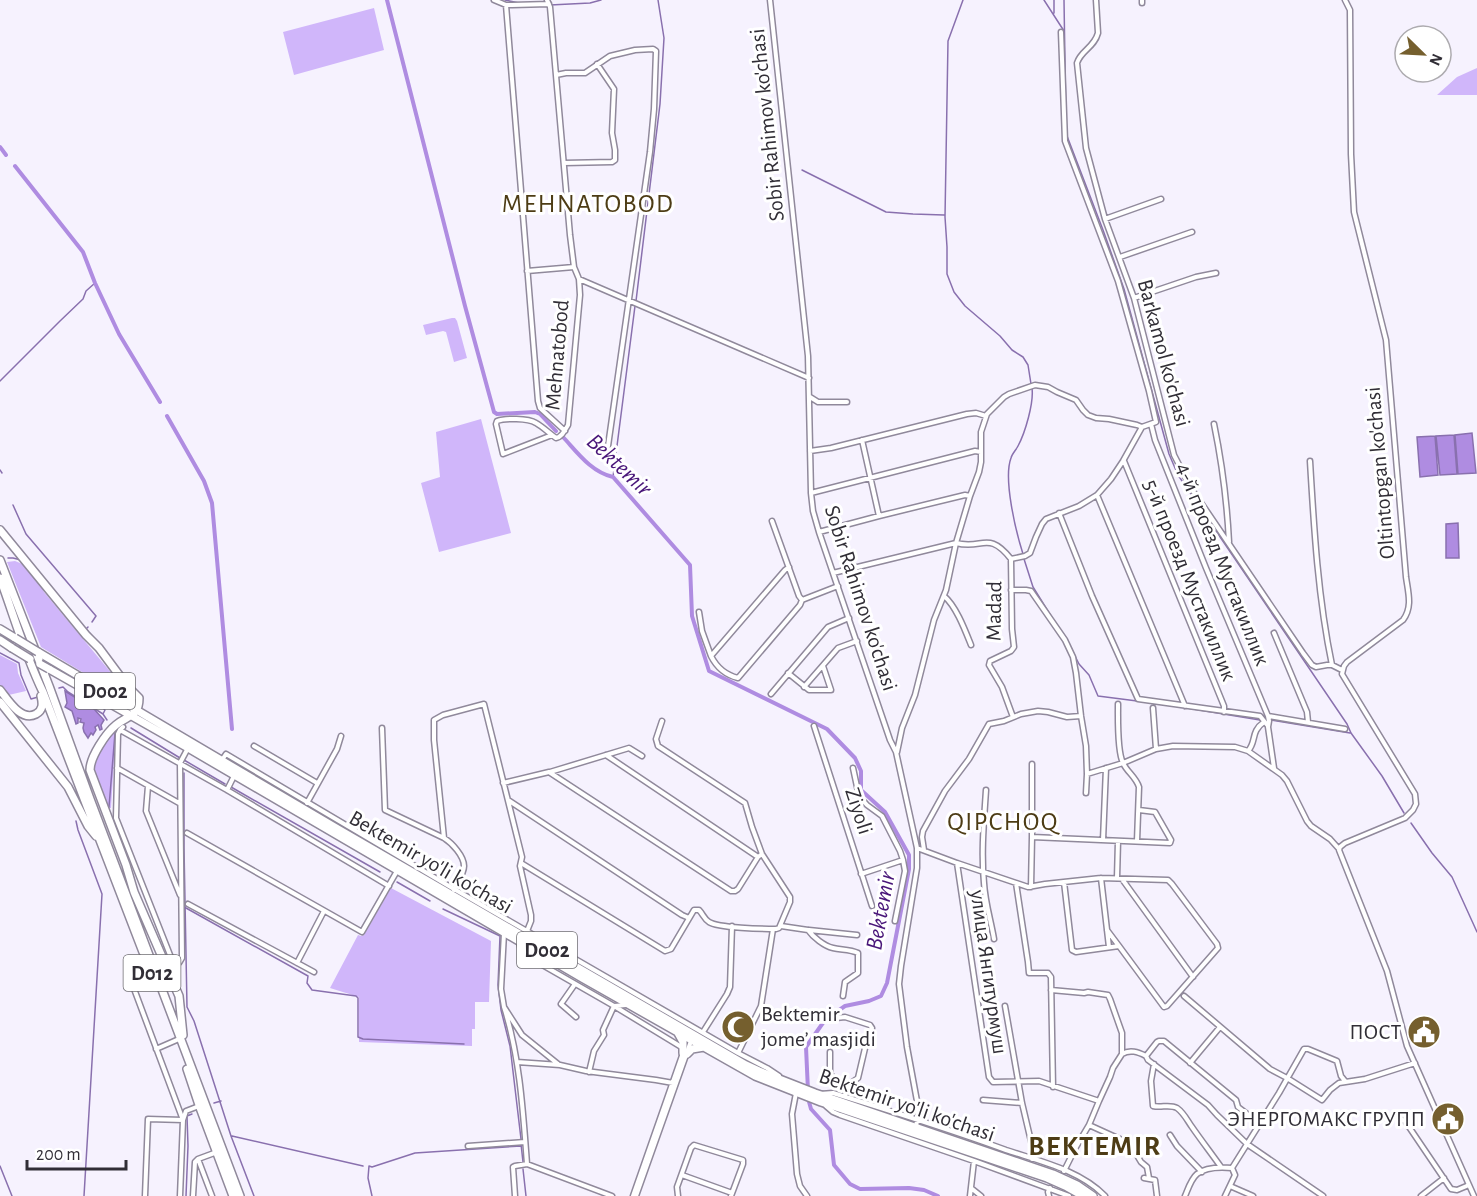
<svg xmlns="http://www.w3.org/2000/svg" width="1477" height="1196" font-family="'Alegreya Sans',sans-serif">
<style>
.green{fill:#d0b6fa}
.water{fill:#af8ce1;stroke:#8970ae;stroke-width:1.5}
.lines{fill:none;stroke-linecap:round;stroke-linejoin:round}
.stream{stroke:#8970ae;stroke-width:1.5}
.canal{stroke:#af8ce1;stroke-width:4}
.minor-casing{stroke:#90899b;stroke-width:7}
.highway-casing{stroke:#90899b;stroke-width:10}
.minor{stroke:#fff;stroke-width:4}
.highway{stroke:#fff;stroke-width:7}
.highway-bridge-casing{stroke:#90899b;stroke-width:10;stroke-linecap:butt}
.highway-bridge{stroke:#fff;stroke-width:7}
.labels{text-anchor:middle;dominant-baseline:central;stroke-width:6;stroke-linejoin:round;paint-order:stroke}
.shield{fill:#fff;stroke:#6f6d72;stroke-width:1.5}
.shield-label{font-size:21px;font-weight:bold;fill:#312e36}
.street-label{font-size:22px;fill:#312e36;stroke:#fff}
.poi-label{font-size:22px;fill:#312e36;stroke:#fff;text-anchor:end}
.water-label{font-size:24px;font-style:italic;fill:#491679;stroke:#fff}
.quarter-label{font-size:26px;letter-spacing:1.5px;fill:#4d3c15;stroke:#fff}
.district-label{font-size:28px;font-weight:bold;letter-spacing:1.5px;fill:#4d3c15;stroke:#fff}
</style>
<rect width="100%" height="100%" fill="#f6f2fe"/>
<path class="green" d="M374,8L384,50L294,75L283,32Z
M1477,68V95H1437L1457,77Z
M452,318H455L457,321L467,358L454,362L446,332L443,331L426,335L423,325Z
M481,419L511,533L439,552L421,483L440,477L436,432Z
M15,561L25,565L37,574L44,592L113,675L116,687L87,675L41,647L7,562Z
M0,655L17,664L18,673L26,691L0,697Z
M116,730L111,808L107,809C103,796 91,772 96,759C100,749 108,740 114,731Z
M391,888L491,941L489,1002H475V1029H472V1046L359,1042V997L330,988L358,935L361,936L364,935Z"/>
<path class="water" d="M1472,433L1476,473L1458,474L1455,435Z
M1454,435L1457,474L1440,475L1436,436Z
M1435,436L1438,475L1420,477L1417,437Z
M1458,523L1459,558H1446V524Z
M65,691L94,709L104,720L101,725L102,729L100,730L98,725L95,727L96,730L93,735L91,733L88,738L84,732L83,728L84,723L80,722L81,719L78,718V723L76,724L72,711L65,707L67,703Z"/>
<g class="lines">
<path class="stream" d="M505,0L519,3
M963,0L948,41L945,217L947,247V274L954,292L965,306L1000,336L1012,350L1023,357L1028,365L1031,384
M1044,0L1064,31
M1064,0L1066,129
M550,5L590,3L601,0
M1054,13V0
M1067,136L1103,230L1124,289L1169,454L1178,475L1347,724L1351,733L1382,776L1404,813
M802,170L886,212L913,214L944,215
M636,301L660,104L664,38L658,0
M0,381L60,321L83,299L86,291L95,283
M0,470L2,473
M613,477L635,306
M13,505L26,534L96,616L92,622
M1023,554C1016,532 1003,479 1011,458C1012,454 1016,450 1018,446C1025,433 1034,403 1032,388
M8,558H13L21,560
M1024,559L1033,587L1051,616
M88,627L86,629L95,639
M1067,640L1079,664L1089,675L1098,696L1137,701
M0,653L19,663L21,675L31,699L38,697
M111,659L136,691
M118,679L121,692
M103,685L121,692L129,693
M59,688L63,687L68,692L103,714
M94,700L105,710L103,714L107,720
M1187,708L1260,720
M1271,720L1350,733
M131,728L180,758
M184,760L225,784
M184,773V848L187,1007L194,1021L231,1136L254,1196
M231,787L380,872
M109,807L115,733
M76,821L78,830L102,894L84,1196
M1411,823L1432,853L1452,877L1477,932
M397,882L430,901
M186,908L308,976L307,983L312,990L356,996L358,998V1037L363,1039L464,1044
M443,909L500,936L498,985L501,1010L510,1046L521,1139
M214,1103L221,1101
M232,1136L363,1166
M521,1144L523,1162
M0,1166L12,1196
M523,1169L526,1196
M186,1196L188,1146L187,1116L192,1114
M372,1196L368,1178L369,1166L372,1167L415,1153L521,1146"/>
<path class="canal" d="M387,0L465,306L494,412L497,414L535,412L540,414L556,431
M0,147L6,155
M15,166L83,252L95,283L119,334L160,402
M167,416L204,481L212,503L232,729
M563,437C577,452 591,472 613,477L690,565L692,616L709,671L827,729L855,758L861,771V790L885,812L909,855V869L887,983L881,996L869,1001L845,1006L825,1020L806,1047L808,1091
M808,1098L811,1109L830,1130L834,1165L850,1184L860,1189L909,1188L924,1190L938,1196"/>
<defs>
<path id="minor" d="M494,0L506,5H512L549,4
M547,0L550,7L570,235L574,267L579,279L580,295L568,425C565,430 562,437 556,438C549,433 543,427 536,423C528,418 505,418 497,421L496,424L503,454L552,435
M770,0L808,356L811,493L813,511L819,532L890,740L896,752L917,848V868L901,966L899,984L907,1047L917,1101L918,1114L916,1127
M1096,0L1098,33C1094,48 1081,50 1077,63L1086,148L1105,219L1134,298L1174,455L1191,488L1303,653L1312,665L1316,667L1327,665H1332
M1142,0V3
M1345,0L1350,10L1351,154L1354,212L1386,340L1406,577C1408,592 1413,607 1403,620L1347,662L1344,666L1342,674L1415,794L1416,804L1413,810L1405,818L1345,843L1340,847L1339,850L1387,971L1407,1046L1474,1196
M506,5L538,401L540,408L565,431
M556,75L566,73H585L610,56L635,50L653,49L656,51L654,109L650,152L608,446
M564,163L612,162L615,160V150L612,133L614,89L597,64
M1105,219L1161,199
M1120,257L1192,232
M527,271L574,267
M579,279L809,378
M1134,298L1196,277L1216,273
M810,397L818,402H847
M1151,424L1155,440L1206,568L1268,716L1269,721L1268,727L1274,768
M1214,424C1222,463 1227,502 1229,542
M862,440L879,516
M810,451L831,448L967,414L976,413L986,416
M1124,461L1224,706V712
M1310,461C1314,529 1318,598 1332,665L1342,670
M811,493L975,451L981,452
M1097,495L1185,706
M1059,513L1092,596L1138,699L1260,716L1268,726
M772,521L799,596L802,600
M819,532L879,516L965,495L970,496
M1011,559L1012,629L1014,647L1011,651L990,661L989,665L1002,687L1013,717
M833,573L956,543C983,550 988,530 1011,559L1025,556L1030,553L1036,537L1042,524L1046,519L1079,506L1097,495L1111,479L1123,461L1142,427L1156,422L1149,391L1118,281L1065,141L1061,32
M1011,590H1026L1031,591L1065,640L1073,657L1076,673L1081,716L1086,746L1087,774L1086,793
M944,596C956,606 965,630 971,645
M699,612L702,631L711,656L785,570L789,567
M1274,633L1307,712L1308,722
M711,656C717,668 726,675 738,678L800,605L802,600L838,586
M788,673L809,690H831L823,666
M804,687L838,648L857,641
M771,694L828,627L849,618
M1118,704C1118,717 1117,751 1123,763C1127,772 1136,777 1139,787L1137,841
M1153,708L1156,749
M1268,716L1345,729
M814,726L872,906
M123,727L120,730L118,734L116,818L172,960L177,963H179L182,958L180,763L188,748
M382,728L385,810L444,838C452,843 464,856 464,866C464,874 457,883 454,890
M120,730L227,790L389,886
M254,746L317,783
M1248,751C1257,741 1250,732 1264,722
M897,752L902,728L915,695L934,620L946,590L956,543L970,496L979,472L981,462V432L987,414L1004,397L1009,394L1035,385L1048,387L1057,392L1076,400L1083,410L1088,415L1096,418L1109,419L1137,425L1142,427
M606,755L758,857
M222,760L226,754L454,889L738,1053L767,1068L779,1076
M1032,764V837L1170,843L1171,840L1155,812L1139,810
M117,768L179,803
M853,768L859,796L867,805L882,816L900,851L903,860L905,871L895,921
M550,772L629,748L642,756
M1087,774L1123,763L1156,749L1173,746L1235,747L1248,751L1282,775L1287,781L1307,821L1311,826L1330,839L1339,849
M503,783L549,772L731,891H735L738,889L758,857L762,854
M148,786L146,811L180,895
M227,790L234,776
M986,790C984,821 981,852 984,883C985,902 991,921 994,939
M508,800L682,915L689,918
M307,803L337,749L341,736
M187,833L362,932L397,871
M444,838L434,740V720L443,715L484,704L522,857L520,866L531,915V921L527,931
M1103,840L1106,768
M917,848L957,863L1028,887L1045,884L1101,878L1168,880L1172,884L1217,944L1218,948L1167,1006L1164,1007L1119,946L1076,952L1072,950L1064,882
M924,850L922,837L923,831L945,791L969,759L989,724L1004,721L1021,714L1038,711L1048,712L1067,717L1081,716
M521,863L665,951L671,949L694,910H699C703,914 704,919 709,922C718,928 763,929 776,929L779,928L790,902V897L762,854L752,827L745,803L658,746L656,739L662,721
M957,863L989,1077L993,1082L1039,1081L1099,1101
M861,874L903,860
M1101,878L1109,947
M1117,878L1118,841
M1122,879L1193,977
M1016,883L1028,962L1029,973H1048L1051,977L1053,1087
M1031,887L1032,837
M188,904L314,972
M781,926L808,930C813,937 824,946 833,948C841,950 850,949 858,953V973L845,982L843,996
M809,930L857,935
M1107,930L1119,946
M504,933L501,989L504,1007L522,1035L558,1064
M519,941L521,951L525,955L614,1006L626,1005
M297,963L324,911
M127,970L183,1120L148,1119L145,1196
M575,984L561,1004L576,1017
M1051,990L1084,993L1088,992L1108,995L1110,999L1122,1033V1054L1113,1068L1110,1077L1099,1101L1089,1125L1076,1147L1064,1171
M1184,996L1270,1069L1287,1078L1322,1100L1330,1090L1339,1083L1365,1079L1415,1063
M1005,1006L1022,1103L1034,1154L1032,1159
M504,1007C520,1058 523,1111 527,1164
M836,1018L845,1017L870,1025L872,1028L866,1044L858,1078L848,1085
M703,1032L727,994L730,987L732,926
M156,1049L179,1039
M830,1052V1074L836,1080L848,1085L845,1096
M738,1053L761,1006L773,929
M1122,1054C1130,1049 1138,1052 1146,1056L1148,1060L1208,1105L1217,1115L1247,1144L1323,1196
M1146,1056L1157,1042L1159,1041H1164L1236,1100L1238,1107L1259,1123
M517,1062L560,1065L586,1071L656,1080L673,1083
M1190,1063L1220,1027
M1154,1064L1151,1081L1153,1106C1161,1108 1170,1104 1177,1108C1184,1113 1187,1120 1192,1127C1201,1140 1211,1153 1221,1167
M589,1072L594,1051L604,1035L603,1030L614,1006L683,1048
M796,1093L792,1114L797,1174L800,1186L807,1196
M820,1094L833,1093C891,1111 949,1129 1006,1150C1039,1161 1080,1170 1105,1196
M983,1100L1022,1103
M826,1106L833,1112L840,1115L974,1161L1069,1196
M1400,1119L1405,1121L1451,1189L1457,1190L1469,1185
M1089,1125L1122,1140
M1170,1135L1177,1146L1202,1172
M468,1146L525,1142
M1138,1157L1141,1162L1147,1167L1149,1178
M198,1159L212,1196
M682,1175L732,1193
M1144,1178L1155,1180L1157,1196
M1230,1186L1253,1196
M971,1188L981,1196
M180,1196L183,1120L186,1111L199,1106
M193,1196L195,1162L198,1159L217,1152
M515,1196L513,1167L515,1166L527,1164L612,1196
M633,1196L683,1053
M636,1196L691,1041
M678,1196L677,1187L691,1148L694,1145L743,1160V1164L731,1196
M970,1196L974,1161
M1049,1196L1048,1192L1050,1188
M1185,1196C1188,1189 1191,1179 1197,1174C1206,1167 1221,1167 1232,1168
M1225,1196L1235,1175L1232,1168L1279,1093L1304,1049H1308L1337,1061L1341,1076L1345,1081
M1421,1196L1444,1178"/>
<path id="highway" d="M0,530L86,635L99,648L128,687L139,698C139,717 128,715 116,725C106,733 90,757 90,770L126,865L134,892L179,996L183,1035
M0,560L49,686L90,799L240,1196
M0,578C14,616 25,655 43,692L143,952
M0,629L15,638
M0,640L12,648
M38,652L338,829L746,1065L759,1071L815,1093L1053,1174L1077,1185L1093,1196
M49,669L188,748L582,978L755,1076L821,1102L1047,1178L1065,1186L1083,1196
M0,690C8,700 21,722 36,714C43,710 43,704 41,696
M0,702L68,787L88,826L96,836
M678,1033L683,1042V1053
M687,1054L692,1049L704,1047
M187,1069L199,1105L233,1196"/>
</defs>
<use href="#minor" class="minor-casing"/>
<use href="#highway" class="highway-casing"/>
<use href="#minor" class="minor"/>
<use href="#highway" class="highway"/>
<defs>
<path id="highway-bridge" d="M15,638L38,652
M12,648L30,659
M40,664L49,669"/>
</defs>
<use href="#highway-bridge" class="highway-bridge-casing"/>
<use href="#highway-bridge" class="highway-bridge"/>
</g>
<defs>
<symbol id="mosque-disc" viewBox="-11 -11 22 22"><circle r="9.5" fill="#755f2e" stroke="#fff"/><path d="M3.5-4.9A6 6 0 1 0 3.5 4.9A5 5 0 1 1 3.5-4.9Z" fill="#fff"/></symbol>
<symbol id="civic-disc" viewBox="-11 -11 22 22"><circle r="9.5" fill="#755f2e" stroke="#fff"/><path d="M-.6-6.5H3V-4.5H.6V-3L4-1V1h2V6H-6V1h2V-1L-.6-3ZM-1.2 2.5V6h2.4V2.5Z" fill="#fff"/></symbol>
</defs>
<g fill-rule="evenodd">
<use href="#mosque-disc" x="719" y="1008" width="38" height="38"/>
<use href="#civic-disc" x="1405" y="1013" width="38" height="38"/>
<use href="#civic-disc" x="1429" y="1100" width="38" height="38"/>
</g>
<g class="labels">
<g class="shield">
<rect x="75" y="673" width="60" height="36" rx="4.5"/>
<rect x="517" y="932" width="60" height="36" rx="4.5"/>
<rect x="123.5" y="955" width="57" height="36" rx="4.5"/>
</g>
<g class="shield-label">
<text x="105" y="691">D002</text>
<text x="547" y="950">D002</text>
<text x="152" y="973">D012</text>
</g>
<g class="street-label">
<text transform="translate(767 125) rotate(-96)">Sobir Rahimov ko'chasi</text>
<text transform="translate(1164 353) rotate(75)">Barkamol ko'chasi</text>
<text transform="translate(557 355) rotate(-85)">Mehnatobod</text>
<text transform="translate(1380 473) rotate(-95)">Oltintopgan ko'chasi</text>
<text transform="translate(1223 564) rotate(68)">4-й проезд Мустакиллик</text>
<text transform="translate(1190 580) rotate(68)">5-й проезд Мустакиллик</text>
<text transform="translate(861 598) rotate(72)">Sobir Rahimov ko'chasi</text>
<text transform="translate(994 611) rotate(-89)">Madad</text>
<text transform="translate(859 811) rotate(72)">Ziyoli</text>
<text transform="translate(431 862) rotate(30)">Bektemir yo'li ko'chasi</text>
<text transform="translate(989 972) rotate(82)">улица Янгитурмуш</text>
<text transform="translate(907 1105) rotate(19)">Bektemir yo'li ko'chasi</text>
</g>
<g class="poi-label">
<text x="761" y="1014" text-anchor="start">Bektemir<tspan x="761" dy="25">jome’ masjidi</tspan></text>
<text x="1401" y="1032">ПОСТ</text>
<text x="1425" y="1119">ЭНЕРГОМАКС ГРУПП</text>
</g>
<g class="water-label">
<text transform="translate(619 465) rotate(43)">Bektemir</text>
<text transform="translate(881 911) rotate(-80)">Bektemir</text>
</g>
<g class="quarter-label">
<text x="588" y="204">MEHNATOBOD</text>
<text x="1003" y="822">QIPCHOQ</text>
</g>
<g class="district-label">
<text x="1095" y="1147">BEKTEMIR</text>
</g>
</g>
<g transform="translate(1423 54) rotate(114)"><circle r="28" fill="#ffffff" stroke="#adabaf" stroke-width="1.5"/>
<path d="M0-4.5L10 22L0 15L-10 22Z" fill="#755f2e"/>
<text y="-9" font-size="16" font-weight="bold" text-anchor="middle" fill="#312e36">N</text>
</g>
<path d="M27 1160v9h99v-9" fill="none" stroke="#312e36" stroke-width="3"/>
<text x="36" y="1160" font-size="18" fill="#312e36" stroke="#ffffff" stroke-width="4.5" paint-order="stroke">200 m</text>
</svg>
